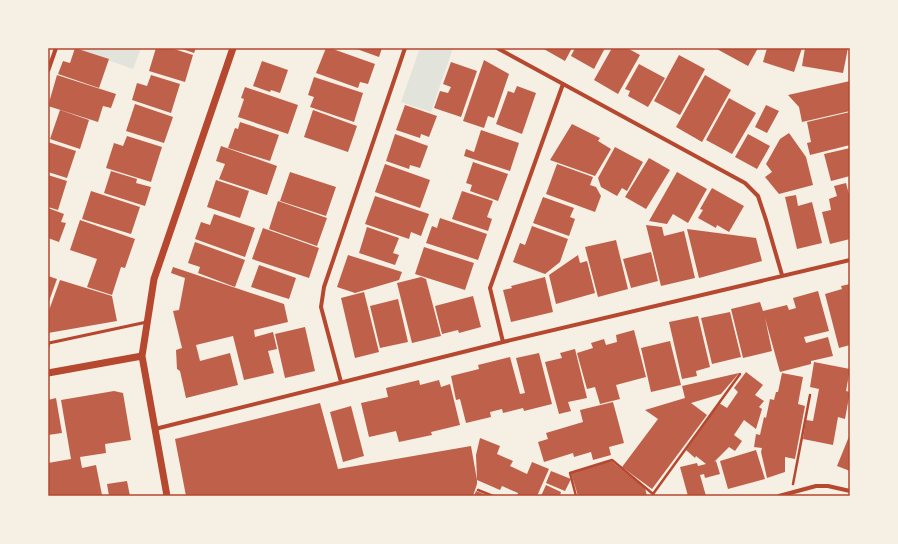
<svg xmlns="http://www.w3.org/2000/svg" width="898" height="544" font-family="Signika,sans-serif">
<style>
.green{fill:#e2e4dc}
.building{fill:#bf614a}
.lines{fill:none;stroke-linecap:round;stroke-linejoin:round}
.path{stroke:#b5482f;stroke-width:2.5}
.service{stroke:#b5482f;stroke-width:3}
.minor{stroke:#b5482f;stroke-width:4}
.tertiary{stroke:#b5482f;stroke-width:7}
.neatline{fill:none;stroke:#b5482f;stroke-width:1.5}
</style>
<rect width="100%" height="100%" fill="#f6efe4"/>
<path class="green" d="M74,48H141L133,69Z
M420,48H453L431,112L401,102Z"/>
<path class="building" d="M75,48L109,59L99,88L58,74L63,61L70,63Z
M156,48H171L193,55L185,82L149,71Z
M179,48H196L194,53Z
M326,48H330L375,64L368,84L360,82L358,88L316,73Z
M354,48H382L379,57Z
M542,48H572L565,61Z
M575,48H605L594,69L571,56Z
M612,48H627L640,55L618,94L594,80Z
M715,48H758L748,66Z
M767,48H802L794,72L763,62Z
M805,48H848L843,73L802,66Z
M679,55L705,69L680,115L654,101Z
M484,60L509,74L494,118L488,116L484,128L463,121Z
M262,61L288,70L280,93L271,90L270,92L253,86Z
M451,62L477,71L461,117L434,108L440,91L448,93L451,87L443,84Z
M639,64L665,78L648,107L628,96L630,91L625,89Z
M57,75L116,94L111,108L103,106L98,122L48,106Z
M151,75L180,84L171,113L132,100L137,83L147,86Z
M705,75L731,90L702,142L676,127Z
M314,77L363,93L354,122L310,107L314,97L308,95Z
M850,81V111L802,122L799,107L788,95Z
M517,86L536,93L522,134L496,124L508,91L514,93Z
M245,87L298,105L288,134L238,117L244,99L241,98Z
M729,98L756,113L732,154L706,140Z
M135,104L173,117L164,143L126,131Z
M405,105L437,116L429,137L421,134L420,138L396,130Z
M766,105L779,111L767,133L755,127Z
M60,110L89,120L80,149L50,139Z
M313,110L357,126L348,152L304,137Z
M850,112V145L810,155L807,143L811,142L807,122Z
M240,122L279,135L270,161L228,148L235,128L238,129Z
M572,124L600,138L598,141L611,149L595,176L550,160Z
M481,130L519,143L510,171L464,156L466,149L474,152Z
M789,133L806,157L813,185L779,194L765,177L772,172L766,164L780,139Z
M395,134L428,146L420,168L410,165L409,169L386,161Z
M748,134L770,146L757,169L735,157Z
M127,136L162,147L151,182L106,168L114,143L123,146Z
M48,142L76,151L67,178L48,172Z
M221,146L277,166L267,195L219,179L225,164L216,161Z
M615,147L643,162L627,191L622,188L617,196L601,187L598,178Z
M850,148V176L831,181L824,154Z
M649,158L670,170L646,209L625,197Z
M473,162L508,174L498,201L470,191L472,185L466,183Z
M385,164L430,180L420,208L375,192Z
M557,164L593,177L590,185L596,187L601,196L595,212L546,194Z
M111,171L137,179L136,183L151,187L145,206L104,193Z
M290,172L336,187L326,216L280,201Z
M677,172L707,189L688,223L673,214L667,224L649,221Z
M48,175L67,181L58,210L48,207Z
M216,180L249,191L240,218L207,207Z
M846,183L850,198V239L830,244L822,212L831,210L829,199L837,196L834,186Z
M712,188L744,206L729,232L717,225L716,228L698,218L703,210L700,209Z
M91,191L140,207L131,234L82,219Z
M462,191L493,201L487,217L492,219L488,231L452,219Z
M796,195L798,206L812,202L822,243L797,249L785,197Z
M375,196L429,214L421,236L411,232L409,239L365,224Z
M543,197L574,208L570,217L575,219L569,236L533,223Z
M278,201L327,218L317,246L269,229Z
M48,208L64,214L61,222L66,223L59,242L48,238Z
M214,214L255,228L245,257L195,239L201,222L210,225Z
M440,218L487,234L478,260L426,243L432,226L437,228Z
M80,220L135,239L125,268L121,267L112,295L87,287L97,259L70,250Z
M646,225L662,227L664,236L684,231L695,278L661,286Z
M532,226L568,239L560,262L545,274L513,262L520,243L525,245Z
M367,227L399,238L393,253L399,255L395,265L359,253Z
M263,228L319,248L309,278L252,259Z
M687,229L756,238L762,261L699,278Z
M616,240L628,289L598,297L585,247Z
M195,242L245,260L235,287L198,273L200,267L188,263Z
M424,247L474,263L465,290L415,274Z
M651,252L658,281L631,288L623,259Z
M348,255L402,272L399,280L355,293L337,287Z
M578,255L580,263L587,261L595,293L556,304L549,275Z
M259,265L296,278L289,299L251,287Z
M173,267L284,304L288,322L254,330L255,337L273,332L277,349L268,351L274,373L244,380L233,336L196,345L200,361L230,353L238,385L186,398L180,371L177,369L176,350L182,348L173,311L179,310L185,278L171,273Z
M48,276L57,279L48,304Z
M421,277L426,279L441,336L412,343L397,283Z
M545,277L553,312L511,322L503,290L512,288L511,286Z
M60,280L112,296L117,321L48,333V313Z
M850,284V345L839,348L825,294L842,289L841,286Z
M818,291L829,331L804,337L806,343L828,337L833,356L811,361V364L780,372L765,318L772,351L743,358L731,309L760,302L763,311L787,305L789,310L796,308L793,298Z
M364,292L379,352L355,358L341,298Z
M473,296L481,327L459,333L458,330L442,334L435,306Z
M398,299L408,342L380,348L370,306Z
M730,312L741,357L712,364L701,318Z
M698,316L710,367L696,371L697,376L682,379L669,322Z
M305,327L315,371L285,378L275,334Z
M634,330L646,377L616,385L620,399L600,404L595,387L587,389L577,353L593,348L591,343L604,339L606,345L617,342L616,335Z
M670,341L681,385L651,392L641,348Z
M575,349L587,398L568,402L571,411L559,414L545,362L562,358L560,353Z
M539,353L552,404L524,411L523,408L503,413L502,409L490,412L491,417L466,423L460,399L456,400L451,376L479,369L478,365L510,357L520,394L525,393L516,358Z
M814,362L850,369L846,391L850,392L845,419L838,417L833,445L803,439L806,420L813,421L819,389L810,387Z
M746,372L763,385L755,395L764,401L759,407L762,409L756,429L744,420L734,435L742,441L735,451L729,447L714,462L716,461L720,474L705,478L704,474L700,475L706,496H688L680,467L697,463L698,466L706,464L696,456L695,458L686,450L719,403L727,408L738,392L734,388Z
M739,373L721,394L691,403L707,415L652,489L622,467L658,419L645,410L685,398L682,386Z
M782,373L803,377L798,404L805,406L795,459L785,457V472L767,478L761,452L762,448L754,447L756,434L760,435L764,417L766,418L770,399L774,400L776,392H778Z
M419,380L420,385L439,380L441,387L450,384L460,425L431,432L432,435L399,442L396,431L369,437L361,403L388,397L386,388Z
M114,391L123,393L131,440L105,444L106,453L80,457L82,468L96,465L102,495L48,496V463L71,459L61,400Z
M56,398L62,433L48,435V400Z
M613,402L624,443L609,447L611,455L593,460L591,452L574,457L573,453L544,462L538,442L548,439L546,433L583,422L580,410Z
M320,403L338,469L471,446L477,480L476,455L480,438L500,446L497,454L513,461L510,466L527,474L532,462L549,469L537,496H517L518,493L502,486L500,490L477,480V484L473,496H186L175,439Z
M351,406L364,456L343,462L330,412Z
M850,434V471L837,466Z
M756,450L765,479L728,489L720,461Z
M611,461L645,488L647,496H578L571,473Z
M551,471L571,479L565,491L546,483Z
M127,481L130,496H109L107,484Z
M546,485L561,492L560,496H541Z
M476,491L489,496H474Z"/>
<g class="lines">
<path class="path" d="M793,484L810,395
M478,490L493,496
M576,496L570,473L612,460L653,494
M654,496L653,494L740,374"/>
<path class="service" d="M48,347L49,343L147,322"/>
<path class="minor" d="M497,48L745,183L758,196L766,220L782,275
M48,71L56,48
M503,342L490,288L563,84
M341,382L321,307L324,287L405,48
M155,429L503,342L850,260
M779,496L816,486H828L850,491"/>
<path class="tertiary" d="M48,373L142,356
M167,496L142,356L154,279L233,48"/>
</g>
<rect width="898" height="544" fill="none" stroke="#f6efe4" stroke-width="98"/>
<rect x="49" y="49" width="800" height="446" class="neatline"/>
</svg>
